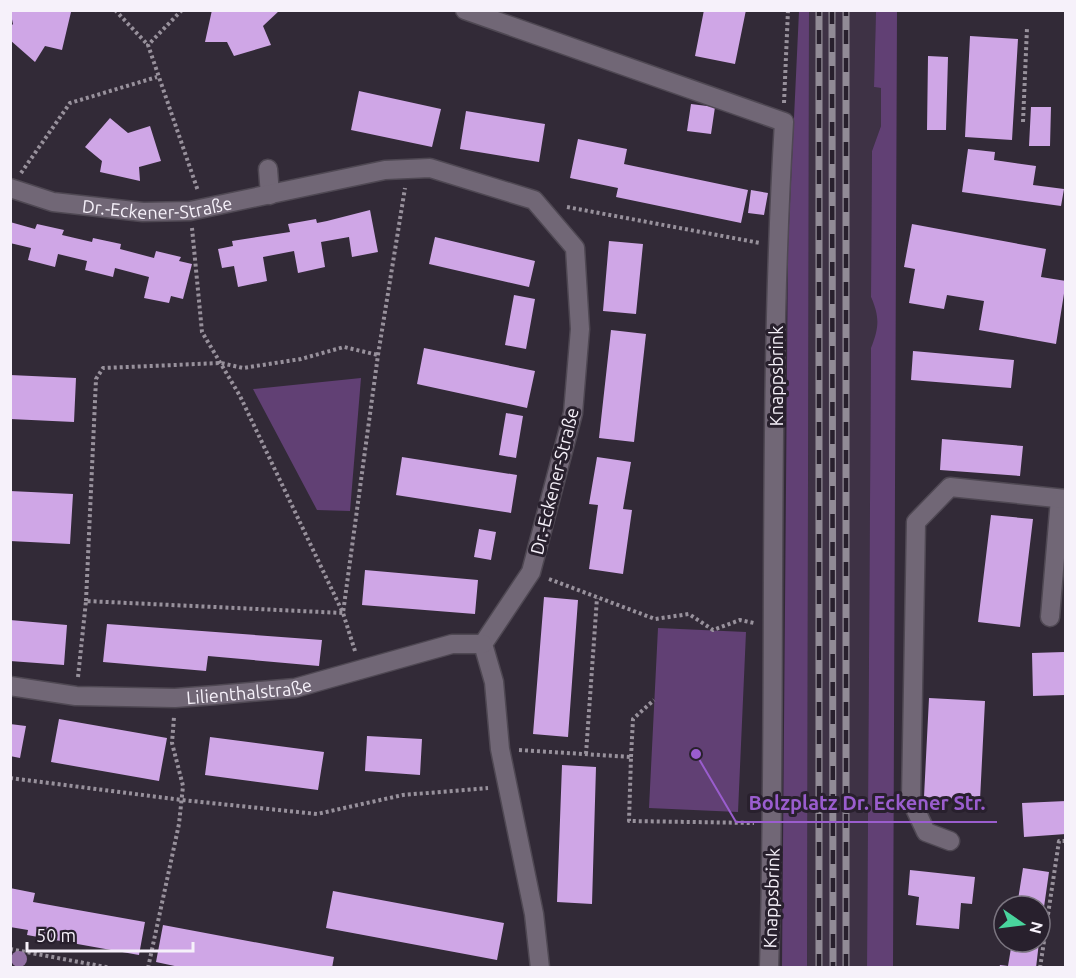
<svg xmlns="http://www.w3.org/2000/svg" width="1076" height="978" font-family="Ubuntu,sans-serif">
<style>
.built{fill:#3e3245}
.green{fill:#614074}
.building{fill:#cfa6e6}
.lines{fill:none;stroke-linecap:round;stroke-linejoin:round}
.minor-casing{stroke:#4f4853;stroke-width:21}
.path{stroke:#98919c;stroke-width:4;stroke-dasharray:3 3;stroke-linecap:butt}
.minor{stroke:#716776;stroke-width:18}
.rail-casing{stroke:#918b96;stroke-width:7}
.rail{stroke:#28202d;stroke-width:4.5;stroke-dasharray:14;stroke-linecap:butt}
.tree{fill:#9270a4}
.labels{text-anchor:middle;dominant-baseline:central;stroke-width:6;stroke-linejoin:round;paint-order:stroke}
.street-label{font-size:18px;fill:#f6f1fa;stroke:#28202d}
.leader{fill:none;stroke:#9a5dce;stroke-width:2}
.callout-dot{fill:#9a5dce;stroke:#28202d;stroke-width:2}
.callout-label{font-size:20px;text-anchor:middle;font-weight:bold;fill:#9a5dce;stroke:#28202d;stroke-width:6;stroke-linejoin:round;paint-order:stroke}
</style>
<rect width="100%" height="100%" fill="#322a37"/>
<path class="built" d="M809,11H876L874,87L881,88V126L872,151L871,297L879,314V328L871,349L867,967L807,968Z"/>
<path class="green" d="M809,11L807,967L782,968L788,246L799,11Z
M897,11L893,967L867,968L871,348C879,328 880,317 871,297L872,151L881,126V88L874,87L876,11Z
M361,378L350,511L317,510L253,389Z
M658,628L746,632L738,812L649,808Z"/>
<path class="building" d="M10,10L71,12L62,50L45,46L35,62L10,40V27L13,24Z
M212,10H280L263,26L271,45L234,56L227,42H205Z
M704,10H746L735,64L695,56Z
M970,36L1018,39L1012,140L965,137Z
M928,56L948,57L946,130H927Z
M359,91L441,109L432,147L351,130Z
M691,104L715,107L711,134L687,131Z
M1031,107H1051L1050,146H1029Z
M466,111L545,124L539,162L460,149Z
M110,118L128,133L150,126L161,161L139,167L140,181L100,172L102,161L85,147Z
M578,139L627,149L624,164L748,190L741,223L616,197L618,188L570,178Z
M968,149L995,152L994,160L1036,166L1033,185L1064,189L1061,206L962,192Z
M751,190L768,193L764,215L748,213Z
M370,210L378,252L352,257L349,237L321,242L325,267L298,273L294,251L263,257L267,281L238,287L234,266L222,268L218,249L233,246L232,241L290,232L288,224L316,219L317,223L327,221Z
M10,222L35,229L37,224L64,230L62,235L92,242L93,238L121,244L120,249L154,258L156,251L181,257L179,261L192,264L183,299L171,296L169,303L144,298L149,277L115,268L113,277L85,270L87,261L58,254L55,267L28,260L31,248L10,243Z
M912,224L1046,249L1041,277L1066,281L1056,344L979,330L984,301L947,295L944,309L909,303L915,269L904,267Z
M435,237L535,261L529,287L429,264Z
M609,241L643,244L636,314L603,311Z
M514,295L535,299L526,349L505,345Z
M611,330L646,334L634,442L599,438Z
M424,348L535,371L527,408L417,384Z
M913,351L1014,360L1011,388L911,380Z
M10,375L76,378L74,422L10,419Z
M506,413L523,416L516,458L499,455Z
M942,439L1023,446L1020,476L940,470Z
M402,457L517,475L511,513L396,495Z
M597,457L631,462L623,509L632,510L623,574L589,569L598,505L589,504Z
M10,491L73,494L70,544L10,541Z
M991,515L1033,519L1020,627L978,622Z
M479,529L496,532L491,560L474,557Z
M365,570L478,580L475,614L362,605Z
M544,597L578,600L568,737L533,734Z
M10,620L67,625L64,665L10,661Z
M107,624L322,640L319,666L208,656L206,671L103,662Z
M1064,652L1065,695L1033,696L1032,653Z
M929,698L985,701L980,800L924,797Z
M59,719L167,738L159,781L51,762Z
M10,724L26,726L20,758L10,756Z
M367,736L422,739L420,775L365,771Z
M210,737L324,752L318,790L205,775Z
M562,765L596,767L592,904L557,902Z
M1066,801V834L1024,837L1022,803Z
M1023,868L1049,872L1041,928L1040,906H1017Z
M910,870L975,877L972,904L961,903L959,929L916,925L919,897L908,895Z
M10,888L35,893L33,902L145,922L139,955L27,935L28,930L10,927Z
M333,891L504,923L497,960L326,928Z
M163,925L334,957L332,968H184L156,962Z
M1012,942H1039L1036,968H999L1000,965L1008,966Z"/>
<g class="lines">
<defs>
<g id="minor">
<path d="M465,10L784,122C767,403 777,686 769,968"/>
<path d="M268,169L270,195"/>
<path id="s1" d="M10,188L53,202L143,212L190,211L385,170L430,168L534,200L575,248L580,329L573,413L531,572L483,644L494,682L500,749L534,914L540,968"/>
<path d="M1050,617L1060,499"/>
<path id="s2" d="M10,686L76,696L175,698L216,695L295,688L452,644H483"/>
<path d="M950,841L926,832L911,800L916,522L950,487L1066,499"/>
</g>
</defs>
<use href="#minor" class="minor-casing"/>
<path class="path" d="M115,10L148,45
M182,10L148,45L198,191
M784,103L788,10
M1023,122L1027,28
M21,173L70,103L157,77
M567,207L760,243
M549,579L655,619L689,614L713,630L740,620L754,623
M86,601L96,379L103,368L221,363L243,368L301,359L344,347L378,355
M355,651L343,613L378,355L405,188
M78,677L86,601L343,613L240,396L202,332L192,228
M519,750L631,757L629,821L754,823
M586,754L597,598
M631,757L633,719L654,700
M10,778L182,800L317,814L403,795L488,788
M10,949L111,968
M148,968L179,824L183,786L172,743L174,717
M1040,968L1059,841H1066"/>
<use href="#minor" class="minor"/>
<defs>
<path id="rail" d="M832,10L833,968
M819,968V10
M846,968V10"/>
</defs>
<use href="#rail" class="rail-casing"/>
<use href="#rail" class="rail"/>
</g>
<circle class="tree" cx="19" cy="959" r="8"/>
<g class="labels">
<g class="street-label">
<text stroke="none"><textPath href="#s1" startOffset="150">Dr.-Eckener-Straße</textPath></text>
<text transform="translate(776 376) rotate(-90)">Knappsbrink</text>
<text transform="translate(554 481) rotate(-76)">Dr.-Eckener-Straße</text>
<text stroke="none"><textPath href="#s2" startOffset="240">Lilienthalstraße</textPath></text>
<text transform="translate(771 898) rotate(-88)">Knappsbrink</text>
</g>
</g>
<path class="leader" d="M696 754L736 822H997"/>
<circle class="callout-dot" cx="696" cy="754" r="6"/>
<g class="callout-label">
<text x="867" y="810">Bolzplatz Dr. Eckener Str.</text>
</g>
<rect width="1076" height="978" fill="none" stroke="#f6f1fa" stroke-width="24"/>
<g transform="translate(1022 924) rotate(104)"><circle r="28" fill="#28202d" stroke="#7a747f" stroke-width="1.5"/>
<path d="M0-4.5L10 22L0 15L-10 22Z" fill="#49d49d"/>
<text y="-9" font-size="16" font-weight="bold" text-anchor="middle" fill="#f6f1fa">N</text>
</g>
<path d="M27 942v9h166v-9" fill="none" stroke="#f6f1fa" stroke-width="3"/>
<text x="36" y="942" font-size="18" fill="#f6f1fa" stroke="#28202d" stroke-width="4.5" paint-order="stroke">50 m</text>
</svg>
